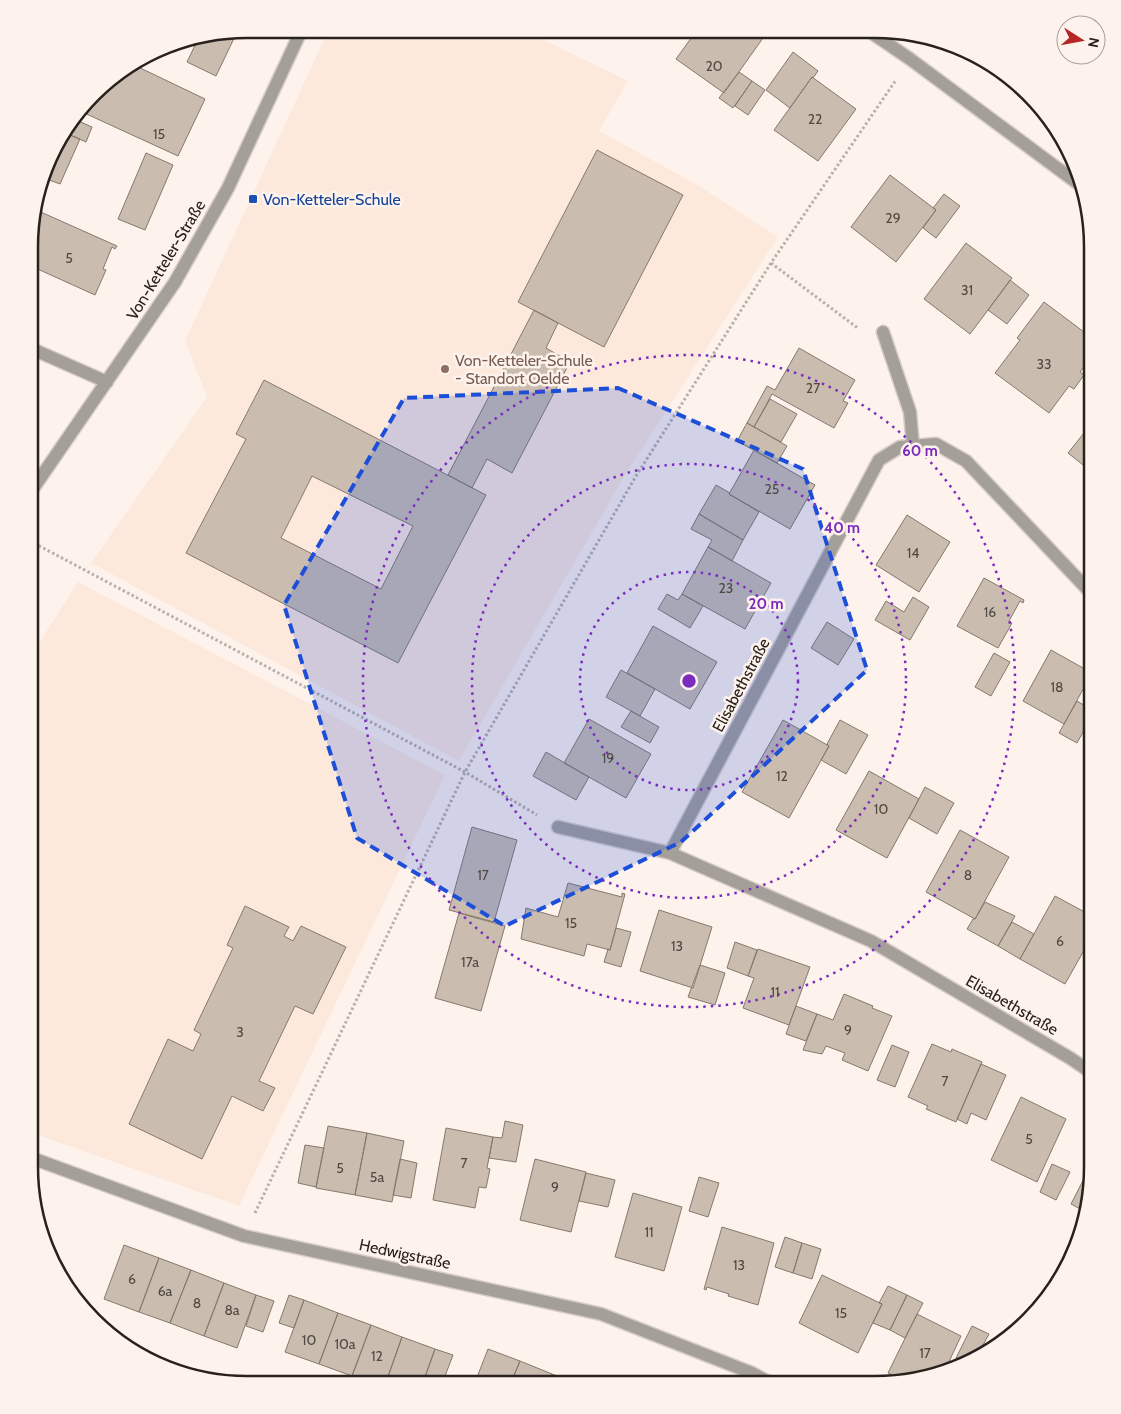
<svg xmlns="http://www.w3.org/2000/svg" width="1121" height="1414" font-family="Cabin,sans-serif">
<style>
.built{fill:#fde8dc}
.building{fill:#cabdaf;stroke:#85796c;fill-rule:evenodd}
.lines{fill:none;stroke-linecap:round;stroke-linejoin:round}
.minor-casing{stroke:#d7cdc7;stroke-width:15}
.path{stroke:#bab0aa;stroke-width:3;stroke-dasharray:2.5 2.5;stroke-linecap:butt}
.minor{stroke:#a59f99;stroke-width:12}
.marked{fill:#1d4ed8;fill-opacity:0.2;stroke:#1d4ed8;stroke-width:4;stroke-dasharray:10 6;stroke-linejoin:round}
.ring{fill:none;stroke:#7b2cbf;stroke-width:2.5;stroke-dasharray:2.5 5}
.transit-dot{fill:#1a4fb4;stroke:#fef3ec;stroke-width:2}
.education-dot{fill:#8d6e63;stroke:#fef3ec;stroke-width:2}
.labels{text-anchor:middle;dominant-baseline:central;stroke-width:5;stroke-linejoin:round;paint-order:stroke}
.number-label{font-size:14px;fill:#504842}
.transit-label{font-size:16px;fill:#164399;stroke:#fef3ec;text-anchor:start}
.street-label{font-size:16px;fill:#28211e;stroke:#fef3ec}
.education-label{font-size:16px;fill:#785e54;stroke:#fef3ec;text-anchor:start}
.rim{fill:none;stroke:#28211e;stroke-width:2.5}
.centre{fill:#7b2cbf;stroke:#fef3ec;stroke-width:2.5}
.ring-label{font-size:15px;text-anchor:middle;font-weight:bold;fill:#7b2cbf;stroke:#fef3ec;stroke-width:5;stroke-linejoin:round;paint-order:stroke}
</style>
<rect width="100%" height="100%" fill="#fef3ec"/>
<path class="built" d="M329,29L524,30L628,81L599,131L696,184L778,237L627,472L459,761L91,563L207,397L185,341Z
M78,582L445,775L239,1206L29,1132L30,657Z"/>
<path class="building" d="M238,30L216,76L187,62L199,37Z
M649,30H662L659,36Z
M697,30H753L763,38L724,93L676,59Z
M793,52L818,71L813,78L812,77L790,108L766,90Z
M134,65L205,99L178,156L80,111L103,83Z
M739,72L752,81L733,108L719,98Z
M812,77L856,109L818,161L774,130Z
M752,81L765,90L748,115L735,106Z
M74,119L92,127L86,142L63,132Z
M63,132L80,139L60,184L44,178L58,138Z
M597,150L683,195L604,347L518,302Z
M146,153L173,165L145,230L118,219Z
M890,175L936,210L896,262L851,227Z
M944,194L960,206L936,238L923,228L936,210L933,208Z
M34,209L117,246L115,249L112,247L103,269L106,270L95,295L31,266V218Z
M966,243L1012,278L970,334L924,299Z
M1010,280L1029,295L1007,324L988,310Z
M1044,302L1092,338V355L1080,372L1084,375L1074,389L1069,386L1049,413L995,373L1020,340L1017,338Z
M534,310L558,323L546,348L570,362L512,473L487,459L472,488L448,475Z
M799,348L855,380L843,401L848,403L834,428L772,394L754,427L747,423L767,386L775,390Z
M264,380L486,495L398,663L186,553L246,439L236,434ZM312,476L413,526L381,589L281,538Z
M770,399L797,414L781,442L754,427Z
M747,423L787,446L777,463L737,441Z
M1092,423V472L1068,453Z
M754,450L815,485L790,529L729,494Z
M716,485L730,493L729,494L759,512L743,540L699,514Z
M699,514L743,540L732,561L708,547L712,540L691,529Z
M907,515L950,542L919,592L876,565Z
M708,547L771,583L745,629L682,594Z
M984,578L1024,600L1023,603L1020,601L1009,621L1012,623L998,648L957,626Z
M667,594L678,600L682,594L703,606L690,628L658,609Z
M913,597L929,607L910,640L875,620L886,601L904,612Z
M827,622L854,639L838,665L811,648Z
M653,626L717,662L690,709L627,673Z
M1051,650L1092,673L1064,724L1023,701Z
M994,653L1010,662L991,696L975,687Z
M621,670L655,689L640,716L606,697Z
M1077,701L1092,710V716L1077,743L1059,733Z
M631,711L659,727L650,743L621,727Z
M589,719L651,754L626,798L564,763Z
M783,720L829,746L789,818L742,792Z
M840,720L868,735L846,774L821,760L829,746L827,744Z
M546,752L589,777L576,800L533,776Z
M869,771L919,799L887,858L836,830Z
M925,787L954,803L937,834L909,818Z
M472,827L517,840L494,922L449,910Z
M960,830L1009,857L975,919L926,892Z
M568,883L622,897V893L625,894L610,950L587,944L584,956L521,939L526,908L558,917Z
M1055,896L1092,916V936L1065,984L1020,959Z
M985,902L1015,916L998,946L967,929L973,919H975Z
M245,906L289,927L284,936L293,941L301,926L346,947L313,1014L295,1006L259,1081L275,1088L263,1111L232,1096L202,1159L129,1124L168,1039L193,1051L201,1034L194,1030L233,948L227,945Z
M659,910L712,927L693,988L640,971Z
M459,913L505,926L481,1011L435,998Z
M1012,922L1034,934L1020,959L998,946Z
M616,928L631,932L621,967L604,962L608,949L610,950Z
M735,942L757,950L748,976L727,968Z
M758,949L810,967L789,1025L743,1008L754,978L748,976Z
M700,965L725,973L715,1005L688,997Z
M844,994L873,1006L872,1008L892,1016L868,1071L842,1060L845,1053L826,1046L822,1054L803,1050L817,1014L833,1020Z
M796,1006L817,1014L806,1041L786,1034Z
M932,1044L951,1052L952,1049L982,1062L956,1122L926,1109L928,1106L908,1097Z
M892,1045L909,1052L895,1087L877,1080Z
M981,1064L1006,1075L986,1120L971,1113L967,1124L957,1119Z
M1021,1097L1066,1119L1037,1182L991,1160Z
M505,1121L523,1125L516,1162L489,1158L493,1137L502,1138Z
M328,1126L367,1133L355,1195L316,1188Z
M446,1128L493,1137L487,1168L490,1169L486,1188L479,1187L475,1208L433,1200Z
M367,1133L404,1141L392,1202L355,1195Z
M305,1145L324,1148L316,1187L298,1183Z
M400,1159L417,1163L411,1198L393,1195Z
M535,1159L586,1172L571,1232L520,1220Z
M1092,1163V1182L1086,1212L1071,1204Z
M1052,1164L1070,1172L1056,1200L1040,1192Z
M586,1173L615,1180L608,1207L579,1201Z
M699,1177L719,1183L708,1217L689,1211Z
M633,1193L682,1207L664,1271L615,1257Z
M722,1227L774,1243L758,1305L728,1296L729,1294L707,1287L706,1290L704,1289Z
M785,1237L802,1243L793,1273L775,1267Z
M802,1243L821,1249L812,1279L793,1273Z
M124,1245L159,1258L139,1312L104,1299Z
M159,1258L191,1270L170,1323L139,1312Z
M191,1270L224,1283L204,1336L170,1323Z
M822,1275L882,1304L858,1353L799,1323Z
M224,1283L256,1295L237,1348L204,1336Z
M888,1286L907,1295L890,1330L873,1323L882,1304L879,1303Z
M256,1295L274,1301L263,1332L246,1326Z
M289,1295L304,1300L294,1328L279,1323Z
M907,1295L923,1303L905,1338L890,1330Z
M304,1300L338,1313L319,1364L285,1352Z
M338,1313L371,1325L352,1376L319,1364Z
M917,1314L961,1336L946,1368L903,1380L888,1373Z
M371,1325L402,1337L385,1385H375L352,1376Z
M972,1326L989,1334L976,1358L964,1362L956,1358Z
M402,1337L435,1349L422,1385H385Z
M435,1349L453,1355L442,1384L425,1377Z
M488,1349L520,1361L510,1385H474Z
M520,1361L552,1374L547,1385H510Z
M552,1374L580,1385H547Z"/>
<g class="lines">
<defs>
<path id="minor" d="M869,31L910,59L1084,188
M883,332L910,412L913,446
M30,348L107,382
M30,493L175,282L228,188L302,29
M558,827L670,853L871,941L1070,1058L1092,1073
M670,853L879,460L900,447L936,444L966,461L1092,594
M29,1157L244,1236L601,1314L752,1373L774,1385"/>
</defs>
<use href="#minor" class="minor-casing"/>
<path class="path" d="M771,263L859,329
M30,541L465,772L537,815
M255,1213L465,772L636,476L771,263L896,80"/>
<use href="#minor" class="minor"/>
</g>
<path class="marked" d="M618,388L803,469L867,670L681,842L505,926L357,838L284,605L404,398Z"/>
<g class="ring">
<circle cx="689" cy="681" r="109"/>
<circle cx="689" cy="681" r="217"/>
<circle cx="689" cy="681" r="326"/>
</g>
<rect class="transit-dot" x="248" y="194" width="10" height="10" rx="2.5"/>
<circle class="education-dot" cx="445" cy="369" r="5"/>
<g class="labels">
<g class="number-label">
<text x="714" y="66">20</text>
<text x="815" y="119">22</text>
<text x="159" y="134">15</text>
<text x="893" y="218">29</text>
<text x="69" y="258">5</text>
<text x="967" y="290">31</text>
<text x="1044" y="364">33</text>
<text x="813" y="388">27</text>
<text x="772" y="489">25</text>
<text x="913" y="553">14</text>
<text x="726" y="588">23</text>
<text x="990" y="612">16</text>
<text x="1057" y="687">18</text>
<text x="608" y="758">19</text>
<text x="782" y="776">12</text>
<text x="881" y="809">10</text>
<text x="483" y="875">17</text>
<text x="968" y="875">8</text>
<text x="571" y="923">15</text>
<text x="1060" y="941">6</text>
<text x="677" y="946">13</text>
<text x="470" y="962">17a</text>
<text x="775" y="992">11</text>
<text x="848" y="1030">9</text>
<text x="240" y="1032">3</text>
<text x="945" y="1081">7</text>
<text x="1029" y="1139">5</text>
<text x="464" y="1163">7</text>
<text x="340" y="1168">5</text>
<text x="377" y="1177">5a</text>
<text x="555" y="1187">9</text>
<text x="649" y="1232">11</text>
<text x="739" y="1265">13</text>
<text x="132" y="1279">6</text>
<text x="165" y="1291">6a</text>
<text x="197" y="1303">8</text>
<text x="232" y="1310">8a</text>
<text x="841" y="1313">15</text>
<text x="309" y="1340">10</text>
<text x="345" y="1344">10a</text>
<text x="925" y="1353">17</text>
<text x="377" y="1356">12</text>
</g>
<g class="transit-label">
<text x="263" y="199">Von-Ketteler-Schule</text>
</g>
<g class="street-label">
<text transform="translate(166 260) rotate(-59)">Von-Ketteler-Straße</text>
<text transform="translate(741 685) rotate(-62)">Elisabethstraße</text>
<text transform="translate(1012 1005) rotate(30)">Elisabethstraße</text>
<text transform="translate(405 1254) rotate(12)">Hedwigstraße</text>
</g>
<g class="education-label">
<text x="455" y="360">Von-Ketteler-Schule<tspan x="455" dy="18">- Standort Oelde</tspan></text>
</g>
</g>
<path d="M0 0H1121V1414H0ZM247 38H875A209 209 0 0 1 1084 247V1167A209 209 0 0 1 875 1376H247A209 209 0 0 1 38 1167V247A209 209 0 0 1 247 38Z" fill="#fef3ec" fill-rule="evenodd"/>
<path class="rim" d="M247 38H875A209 209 0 0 1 1084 247V1167A209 209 0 0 1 875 1376H247A209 209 0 0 1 38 1167V247A209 209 0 0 1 247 38Z"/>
<circle cx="689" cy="681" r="8" class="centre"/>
<g class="ring-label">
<text x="920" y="456">60 m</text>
<text x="842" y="533">40 m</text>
<text x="766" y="609">20 m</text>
</g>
<g transform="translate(1081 40) rotate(101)"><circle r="24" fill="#fef3ec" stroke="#a89f9a"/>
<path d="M0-4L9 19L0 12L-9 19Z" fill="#b52624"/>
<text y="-8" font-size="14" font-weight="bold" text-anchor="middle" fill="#28211e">N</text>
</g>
</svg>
